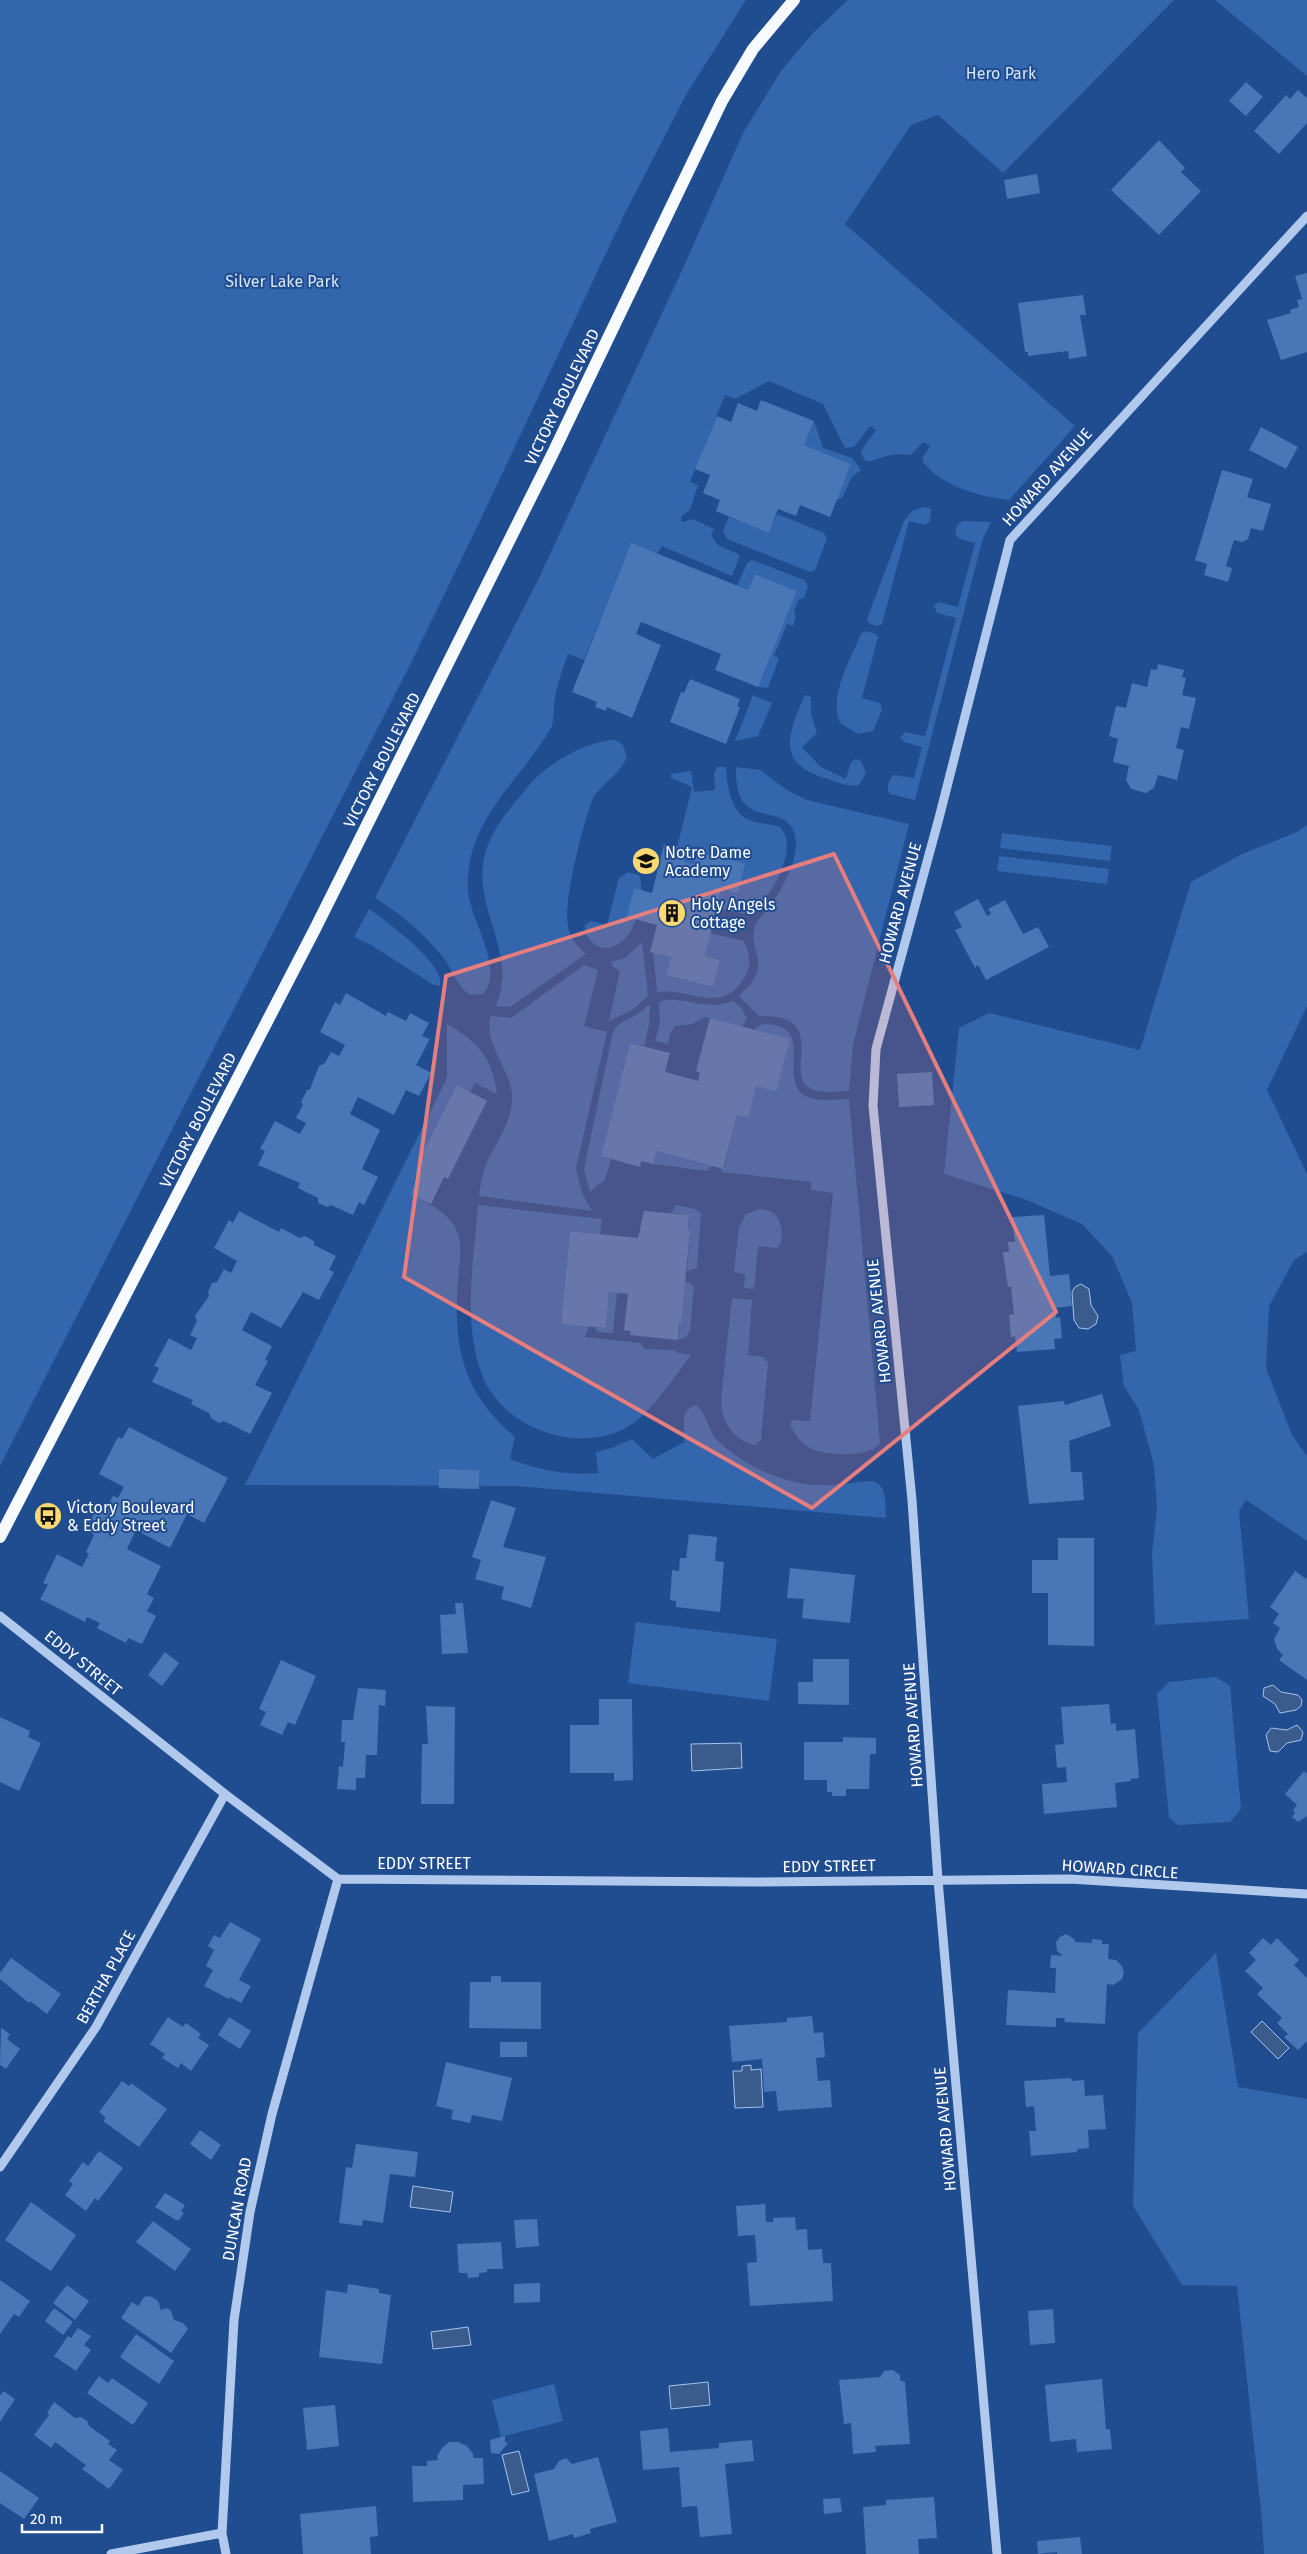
<svg xmlns="http://www.w3.org/2000/svg" width="1307" height="2554" font-family="'Fira Sans',sans-serif">
<style>
.green{fill:#3466ad}
.water{fill:#3b5b8c;stroke:#a4c4ee}
.building{fill:#4976b7}
.lines{fill:none;stroke-linecap:round;stroke-linejoin:round}
.minor{stroke:#b1c9ed;stroke-width:9}
.major{stroke:#f7faff;stroke-width:12}
.marked{fill:#e67e7e;fill-opacity:0.2;stroke:#e67e7e;stroke-width:4;stroke-linejoin:round}
.labels{text-anchor:middle;dominant-baseline:central;stroke-width:4;stroke-linejoin:round;paint-order:stroke}
.park-label{font-size:16px;fill:#d6e5f9;stroke:#204c90}
.street-label{font-size:16px;fill:#fff;stroke:#204c90}
.poi-label{font-size:16px;fill:#fff;stroke:#204c90;text-anchor:start}
</style>
<rect width="100%" height="100%" fill="#204c90"/>
<path class="green" d="M0,0H746L687,93L625,213L478,525L410,665L0,1466Z
M848,0H1174L1003,173L938,115L911,125L845,224L1075,426L1009,500C978,496 943,487 923,462V457L930,446L923,442L911,455C903,454 894,454 886,456C875,459 864,468 861,451L876,430L870,426L854,447L845,448L823,404L769,381L735,399L725,395L690,482L698,485L690,510L681,517L682,522L693,519L714,529L711,535L718,545L740,555L732,576L662,546L657,554L631,544L584,660L568,654C563,669 557,683 555,698C553,707 555,720 551,728C524,775 477,811 469,867C467,879 467,893 471,905C477,929 503,973 483,994L470,995C457,986 452,969 443,957C423,933 401,914 375,898L538,580L684,266L743,133L781,71L813,33Z
M1215,0H1307V76Z
M814,421L823,448L852,458L861,470L852,477L842,498L836,500L851,464L804,445Z
M923,507L931,509L930,521L925,525L909,521L882,624L876,626L869,623L867,619L904,521L912,511Z
M777,514L824,533L827,539L815,570L810,572L727,539L723,531L729,517L769,532Z
M963,521L991,522L983,538L915,800L890,794C886,789 888,779 894,775L914,778L922,747L904,742L900,738L905,732L925,736L956,618L937,613L934,606L938,602L958,607L975,543L960,539L955,534L957,525Z
M752,560L804,580L808,586L804,598L798,600L794,611L796,616L793,626L787,624L774,656L779,658L768,688L758,687L797,591L755,574L748,590L737,586L747,563Z
M865,631L876,634L878,637L862,698L880,703L882,710L873,731L858,734L840,723C828,696 851,659 861,634Z
M753,695L772,703L758,736L735,741Z
M805,695L811,697V714L817,733L802,747L821,767L846,779L851,762L856,759L861,761L866,773L859,785C848,788 835,781 825,778C774,763 789,732 805,695Z
M616,740L623,745L627,757C619,776 603,782 593,798C583,825 563,899 568,926C570,937 577,947 586,954L510,1007L496,1006C521,946 462,901 490,840C499,819 516,802 530,784C547,764 588,740 616,740Z
M717,767H726C727,784 730,812 749,820C758,824 770,823 780,827C801,848 769,900 751,915L716,908L721,888L745,863L698,852L694,864L684,862L687,849L677,847L692,787L671,778V774L691,771L694,792L715,790L714,774Z
M736,767L760,770L787,790L807,800L909,824L853,1044L849,1091C837,1091 822,1094 811,1089C782,1074 832,1014 759,1016L739,996C777,963 745,952 756,924C759,917 766,912 770,906C783,888 802,855 794,832C782,800 734,834 736,767Z
M1307,825V1006L1267,1090L1307,1174V1252L1294,1260L1269,1306L1266,1368L1292,1435L1307,1456V1541L1246,1500L1239,1511L1249,1619L1155,1625L1152,1554L1157,1509L1154,1465L1139,1410L1124,1386L1120,1355L1136,1351L1132,1303L1112,1256L1082,1224L1027,1200L944,1174L959,1028L989,1013L1140,1050L1191,882L1242,854L1297,832Z
M1002,833L1112,846L1110,861L1000,848Z
M999,856L1109,869L1107,884L997,871Z
M628,872L639,875C647,896 634,948 606,948C601,948 596,946 592,942C588,938 584,931 585,925L591,921L607,925L619,878Z
M369,909C385,920 447,965 440,986L432,984L371,945L354,937Z
M710,933L744,941C750,954 752,966 744,978C721,1016 690,987 657,992L653,952L671,957L666,975L713,987L720,960L705,956Z
M642,942L648,996L632,1010L609,1021L620,971L613,967L611,962L625,958Z
M584,965L598,970L584,1026L607,1032L576,1168L582,1193L592,1211L479,1196C481,1182 483,1169 490,1156C500,1136 513,1119 512,1095C510,1068 485,1046 490,1019L491,1016L511,1018Z
M664,1000C690,998 706,1011 733,1001L741,1008L747,1018L742,1027L705,1017L692,1024L675,1026L670,1034L668,1044L655,1041L660,1024L659,1003Z
M647,1006H650L649,1025L644,1046L630,1043L601,1156L611,1159L604,1182L597,1185L590,1192L584,1169L613,1032C618,1020 639,1017 647,1006Z
M447,1024C478,1042 492,1057 497,1094L475,1083L470,1092L457,1085L417,1164L423,1167L410,1194C426,1202 446,1211 455,1227C464,1243 459,1262 458,1280C453,1347 462,1392 515,1437L510,1459C539,1470 568,1476 598,1473L596,1452L612,1448L632,1439L653,1459L684,1442V1417L688,1409L696,1405C705,1410 709,1432 718,1441C742,1464 781,1483 815,1485C834,1486 854,1482 873,1481C888,1486 885,1504 886,1518L517,1486L245,1485L447,1078Z
M764,1024C822,1024 769,1089 814,1099C825,1101 838,1099 849,1099L880,1443C872,1458 823,1456 810,1448C800,1442 795,1434 790,1425L792,1420L810,1421L833,1193L811,1190V1182L722,1172L721,1168H724L737,1115L748,1118L756,1027Z
M657,1151L712,1166L707,1171L653,1164Z
M478,1205L602,1219L600,1234L570,1231L561,1323L589,1326L585,1337L640,1343L645,1349L674,1350L677,1353L691,1355C677,1374 651,1412 632,1424C583,1457 503,1430 482,1375C462,1321 474,1260 478,1205Z
M676,1205L695,1209L701,1213L697,1268L687,1271L690,1231H688L689,1215L671,1213Z
M760,1209C781,1211 783,1226 781,1244L777,1248L758,1246L754,1289L744,1288L745,1274L734,1272L739,1227L746,1214Z
M685,1281L694,1286L690,1331L685,1338L678,1340Z
M609,1292L617,1293L613,1333L597,1332L595,1327L606,1328Z
M732,1298L752,1300L748,1355L763,1357L768,1362L761,1440L755,1445C733,1440 721,1421 721,1399Z
M636,1622L777,1639L769,1701L628,1683Z
M1216,1677L1230,1686L1241,1809L1230,1822L1178,1825L1169,1818L1157,1694L1169,1682Z
M1216,1953L1238,2087L1307,2099V2554H1264L1262,2520L1237,2286L1182,2285L1133,2206L1138,2033Z
M554,2384L563,2421L501,2437L492,2400Z"/>
<path class="water" d="M1081,1284L1089,1289L1091,1305L1098,1316L1096,1324L1088,1329L1079,1328L1074,1320L1072,1292L1075,1287Z
M1273,1685L1281,1692L1298,1695L1302,1700L1301,1706L1296,1710L1280,1713L1275,1704L1263,1696L1264,1688Z
M1297,1725L1303,1732L1301,1740L1287,1743L1278,1752L1270,1751L1266,1735L1271,1728L1287,1730Z
M741,1743L742,1768L692,1771L691,1744Z
M1262,2021L1289,2048L1278,2059L1251,2032Z
M751,2065V2070L761,2069L763,2107L735,2108L733,2071H742V2066Z
M413,2186L453,2192L450,2212L410,2207Z
M468,2327L471,2345L433,2349L431,2332Z
M708,2382L710,2405L671,2409L669,2386Z
M519,2451L529,2491L512,2495L502,2455Z"/>
<path class="building" d="M1246,82L1263,97L1246,116L1229,101Z
M1298,90L1307,98V123L1279,154L1254,131L1286,95L1290,99Z
M1159,140L1185,168L1181,172L1201,191L1159,235L1111,190Z
M1037,174L1040,193L1007,199L1004,180Z
M1307,273V352L1281,360L1267,320L1291,313L1290,310L1299,307L1297,300L1302,299L1295,276Z
M1083,295L1086,315H1080L1087,356L1069,359L1068,351L1028,356V352H1025L1018,303Z
M761,400L814,421L804,445L851,464L830,517L800,505L796,516L778,509L769,533L716,511L720,500L703,493L710,475L695,469L717,416L731,422L738,403L757,411Z
M1261,427L1298,447L1286,469L1249,450Z
M1222,470L1253,479L1247,497L1271,504L1263,531L1251,528L1248,539L1242,542L1234,540L1226,566L1232,568L1228,582L1204,575L1207,564L1195,560Z
M631,543L748,590L755,574L797,591L758,687L715,670L721,654L641,622L636,634L661,645L632,718L607,707L606,711L595,707L597,702L572,692Z
M1158,664L1184,670L1182,677L1186,678L1182,695L1196,698L1189,729L1181,727L1176,748L1184,750L1177,780L1158,775L1154,788L1146,793L1131,789L1126,780L1129,766L1113,762L1118,739L1109,736L1116,706L1126,708L1132,683L1147,687L1151,669L1157,670Z
M690,679L740,699L737,707H740L726,744L670,722L681,692L684,693Z
M664,844L687,849L684,862L694,864L697,852L745,863L738,893L721,888L705,956L720,960L713,987L666,975L671,957L650,952L657,925L627,917L634,888L652,893Z
M978,899L987,916L991,914L988,909L1005,900L1023,934L1038,927L1049,947L986,980L978,965L975,968L955,930L962,927L954,912Z
M346,993L386,1016L388,1012L406,1021L410,1013L429,1023L422,1036L430,1039L416,1065L431,1073L419,1096L406,1090L394,1115L358,1097L350,1114L380,1130L362,1169L378,1177L364,1205L359,1202L353,1215L331,1205L327,1207L318,1203V1198L298,1188L300,1183L258,1165L265,1151L260,1149L275,1121L300,1134L306,1123L296,1118L303,1105L301,1102L307,1090L310,1089L319,1066L325,1063L331,1052L339,1056L345,1045L320,1032L335,1002L340,1005Z
M710,1018L790,1039L776,1091L756,1086L748,1118L737,1115L723,1169L657,1151L653,1164L641,1161L640,1167L601,1156L630,1043L670,1053L665,1072L698,1081L700,1073L696,1071Z
M932,1072L934,1105L899,1107L897,1074Z
M457,1085L487,1101L448,1179L444,1177L431,1204L410,1194L423,1167L417,1164Z
M239,1211L279,1232L281,1228L300,1238L305,1236L314,1241V1245L336,1256L329,1270L334,1272L319,1300L303,1292L281,1328L251,1312L242,1330L272,1346L265,1360L268,1361L255,1385L272,1393L250,1434L224,1421L219,1423L211,1418L209,1413L191,1404L193,1400L152,1382L159,1368L154,1366L169,1338L191,1350L197,1338L190,1335L197,1321L195,1316L209,1296L208,1292L212,1283L217,1282L224,1269L231,1273L237,1261L214,1248L229,1220L233,1223Z
M644,1211L689,1215L688,1231H690L681,1324H679L678,1340L630,1335L631,1331L624,1330L628,1294L609,1292L606,1328L561,1324L570,1231L638,1238Z
M1044,1215L1050,1276L1069,1274L1072,1306L1055,1308L1056,1318L1060,1317L1062,1338L1054,1339L1055,1349L1017,1352L1015,1336L1011,1337L1009,1315L1014,1314L1011,1286L1008,1287L1003,1252H1009L1008,1242H1015L1012,1217Z
M1102,1394L1111,1426L1069,1441L1071,1472H1082L1084,1500L1029,1504L1018,1406L1064,1401L1065,1405Z
M129,1427L228,1478L204,1523L187,1514L170,1548L136,1530L127,1549L161,1566L147,1594L154,1598L147,1611L156,1616L142,1644L128,1638L126,1643L97,1628L100,1623L87,1617L85,1622L40,1599L48,1585L43,1583L57,1554L82,1567L89,1554L86,1552L94,1535L86,1529L97,1508L106,1510L113,1496L118,1498L124,1487L99,1474L118,1437L122,1439Z
M439,1469L479,1470V1489L439,1488Z
M491,1500L516,1508L503,1547L546,1557L531,1608L501,1599L504,1587L475,1579L481,1560L472,1557Z
M689,1534L717,1537L715,1561L724,1562L720,1612L676,1607V1601L670,1600L672,1570L679,1571L680,1558H686Z
M1058,1538H1094V1646L1048,1645V1593H1032V1560H1058Z
M790,1568L855,1575L850,1623L802,1618L804,1599L787,1598Z
M1295,1571L1306,1579L1307,1577V1680L1279,1660L1283,1655L1277,1649L1274,1639L1280,1628L1273,1623L1279,1614L1270,1607Z
M455,1603H463L468,1653L442,1654L440,1615L456,1614Z
M165,1652L179,1663L162,1686L148,1675Z
M813,1659H849V1705L798,1704V1682H813Z
M281,1660L316,1676L295,1725L288,1722L282,1735L260,1725L266,1712L259,1709Z
M358,1688L386,1690L385,1706L379,1705L377,1755H366L365,1778H356V1790L337,1789L339,1766L343,1767L345,1742H341L342,1720H353Z
M599,1699H632L633,1780L614,1781V1773H570V1725H599Z
M1109,1704L1111,1724L1116,1723V1731L1135,1729L1139,1778L1130,1779L1131,1781L1115,1783L1117,1807L1044,1814L1042,1784L1067,1782L1066,1767L1057,1768L1055,1745L1064,1744L1061,1707Z
M426,1706L455,1707L454,1804H421L422,1744H428Z
M0,1717L30,1731L28,1737L41,1743L19,1791L0,1782Z
M843,1737L876,1738V1754H870L869,1789H846V1796H832V1792H827V1780H804V1742H843Z
M1304,1771L1307,1774V1816L1298,1822L1292,1817L1295,1813L1293,1810L1297,1805L1285,1794Z
M230,1922L261,1939L239,1980L251,1986L241,2003L230,1997L229,1999L204,1986L213,1970L206,1966L214,1950L208,1946L214,1935L220,1938Z
M1066,1934L1073,1938L1076,1942L1092,1943V1939L1102,1940V1944H1109L1108,1959L1116,1960L1122,1966L1124,1973L1122,1979L1113,1985L1107,1984L1105,2024L1064,2022L1065,2018H1056V2027L1006,2025L1008,1990L1055,1993L1056,1968H1050L1051,1955L1063,1956L1057,1951L1056,1942L1060,1937Z
M1263,1938L1271,1945L1277,1938L1299,1960L1294,1965L1307,1978V2041L1298,2050L1284,2037L1288,2034L1277,2023L1282,2018L1257,1994L1263,1988L1245,1971L1256,1960L1249,1953Z
M11,1958L61,1994L47,2014L30,2001L29,2003L0,1979V1973Z
M491,1976H501V1982H541V2029L469,2028L470,1982H491Z
M812,2016L814,2033L823,2032L825,2057L816,2058L818,2081L830,2080L832,2107L778,2111L776,2091L764,2092L762,2059L732,2062L729,2026L787,2022V2018Z
M168,2017L183,2027L186,2023L201,2034L198,2038L209,2045L191,2071L181,2063L178,2068L162,2058L165,2054L150,2044Z
M229,2017L251,2031L240,2049L218,2035Z
M1,2028L10,2034L7,2039L20,2049L6,2069L0,2065Z
M500,2042H527V2057H500Z
M446,2062L512,2078L502,2121L472,2115L470,2123L451,2119L453,2110L436,2106Z
M1071,2078L1072,2081L1084,2080L1085,2096L1103,2095L1106,2129L1088,2130L1089,2148L1077,2149V2152L1031,2156L1029,2131H1036L1034,2106L1026,2107L1024,2081Z
M122,2081L129,2086L131,2083L167,2109L139,2147L103,2121L106,2118L99,2112Z
M200,2130L221,2145L211,2160L190,2144Z
M356,2144L418,2152L415,2177L390,2174L383,2223L363,2220L362,2226L339,2223L346,2167L352,2168Z
M99,2151L123,2168L98,2201L95,2198L86,2211L65,2195L73,2184L69,2181L83,2162L88,2166Z
M165,2193L185,2205L181,2211L184,2213L179,2220H176L155,2207Z
M31,2202L76,2235L51,2271L5,2240Z
M765,2204L766,2222H773V2218L795,2217L796,2230L807,2229L808,2250L822,2249L823,2263H831L833,2301L750,2306L747,2263L757,2262L755,2235L738,2236L736,2206Z
M537,2219L539,2246L516,2248L514,2220Z
M153,2221L191,2249L175,2271L136,2242Z
M501,2242L503,2269H487V2272L479,2273V2277L468,2278L467,2273H459L457,2244Z
M0,2280L30,2301L19,2317L14,2314L0,2334Z
M540,2283V2302L514,2303V2284Z
M348,2284L379,2289V2293L391,2295L382,2364L319,2357L326,2290L347,2293Z
M67,2285L89,2301L75,2320L53,2303Z
M150,2296L158,2301L161,2310L167,2308L171,2311L174,2320L183,2323L188,2329L171,2353L121,2318L132,2302L138,2306L144,2297Z
M54,2308L73,2322L63,2335L45,2321Z
M1053,2309L1055,2343L1030,2345L1028,2311Z
M78,2328L91,2336L84,2345L91,2350L76,2371L54,2356L68,2336L71,2338Z
M136,2334L174,2361L159,2384L120,2357Z
M893,2370L900,2375V2380L905,2382L910,2444L875,2446L876,2452L853,2454L851,2423L844,2424L839,2380L880,2377L884,2371Z
M99,2376L108,2383L112,2378L148,2403L133,2425L87,2393Z
M1102,2379L1106,2429H1110L1112,2449L1077,2452L1076,2439L1050,2442L1045,2385Z
M3,2391L15,2399L0,2422V2396Z
M54,2402L75,2418L81,2417L87,2421L89,2426L110,2441L108,2444L117,2450L109,2460L123,2470L109,2489L82,2469L86,2465L55,2442L51,2448L34,2435L49,2415L47,2413Z
M335,2405L339,2446L307,2450L303,2408Z
M668,2428L670,2452L719,2448V2443L752,2440L754,2461L725,2464L732,2534L700,2537L697,2506L682,2507L679,2467L643,2470L640,2431Z
M505,2436V2442L508,2443L499,2454L491,2453L490,2440Z
M449,2442H458L467,2446L473,2454V2458H483L484,2484L463,2485V2500L413,2502L412,2466H427V2461L438,2460L437,2456L442,2448Z
M598,2457L617,2522L590,2529L591,2533L574,2538L573,2534L549,2541L534,2474L554,2469L559,2461L566,2458L572,2464Z
M0,2471L39,2498L24,2519L0,2503Z
M934,2497L937,2538L918,2539L919,2554H866L863,2507L886,2505V2500Z
M840,2498L842,2512L824,2514L823,2499Z
M376,2506L378,2536L370,2537L371,2554H303L300,2514Z
M1080,2537L1082,2554H1057V2552L1038,2554L1037,2541Z"/>
<g class="lines">
<path class="minor" d="M0,1616L225,1794L338,1879L752,1882L1070,1879L1307,1894
M0,2167L96,2027L225,1794
M111,2554L222,2533
M226,2554L222,2533L234,2320L250,2212L272,2114L338,1879
M997,2554L938,1880L912,1500L873,1106L876,1049L939,818L1010,540L1307,216"/>
<path class="major" d="M0,1537L315,929L552,455L722,101L753,49L794,0"/>
</g>
<path class="marked" d="M834,854L1056,1312L812,1508L404,1277L446,976Z"/>
<defs>
<symbol id="school-disc" viewBox="-11 -11 22 22"><circle r="9.5" fill="#fad872" stroke="#204c90"/><path d="M0-5L7-2L0 1L-7-2ZM-4 1L0 2.5L4 1V4Q0 6-4 4Z" fill="#111"/></symbol>
<symbol id="building-disc" viewBox="-11 -11 22 22"><circle r="9.5" fill="#fad872" stroke="#204c90"/><path d="M-4-6H4V6H1V3H-1V6H-4ZM-2.5-4.3h1.7v1.8h-1.7ZM.8-4.3h1.7v1.8H.8ZM-2.5-1h1.7V.8h-1.7ZM.8-1h1.7V.8H.8Z" fill="#111"/></symbol>
<symbol id="bus-disc" viewBox="-11 -11 22 22"><circle r="9.5" fill="#fad872" stroke="#204c90"/><path d="M-5-6H5V4H4V6H2V4H-2V6H-4V4H-5ZM-3.5-4V0h7V-4ZM-3.5 1.2v1.5H-2V1.2ZM2 1.2v1.5H3.5V1.2Z" fill="#111"/></symbol>
</defs>
<g fill-rule="evenodd">
<use href="#school-disc" x="630" y="845" width="32" height="32"/>
<use href="#building-disc" x="656" y="897" width="32" height="32"/>
<use href="#bus-disc" x="32" y="1500" width="32" height="32"/>
</g>
<g class="labels">
<g class="park-label">
<text x="1001" y="73">Hero Park</text>
<text x="282" y="281">Silver Lake Park</text>
</g>
<g class="street-label">
<text transform="translate(562 397) rotate(-64)">VICTORY BOULEVARD</text>
<text transform="translate(1047 477) rotate(-48)">HOWARD AVENUE</text>
<text transform="translate(382 760) rotate(-63)">VICTORY BOULEVARD</text>
<text transform="translate(900 903) rotate(-75)">HOWARD AVENUE</text>
<text transform="translate(198 1120) rotate(-63)">VICTORY BOULEVARD</text>
<text transform="translate(879 1321) rotate(-96)">HOWARD AVENUE</text>
<text transform="translate(83 1663) rotate(39)">EDDY STREET</text>
<text transform="translate(913 1725) rotate(-94)">HOWARD AVENUE</text>
<text x="424" y="1863">EDDY STREET</text>
<text transform="translate(829 1866) rotate(-1)">EDDY STREET</text>
<text transform="translate(1120 1869) rotate(4)">HOWARD CIRCLE</text>
<text transform="translate(106 1977) rotate(-61)">BERTHA PLACE</text>
<text transform="translate(945 2129) rotate(-95)">HOWARD AVENUE</text>
<text transform="translate(237 2209) rotate(-80)">DUNCAN ROAD</text>
</g>
<g class="poi-label">
<text x="665" y="852">Notre Dame<tspan x="665" dy="18">Academy</tspan></text>
<text x="691" y="904">Holy Angels<tspan x="691" dy="18">Cottage</tspan></text>
<text x="67" y="1507">Victory Boulevard<tspan x="67" dy="18">&amp; Eddy Street</tspan></text>
</g>
</g>
<path d="M22 2524v8h80v-8" fill="none" stroke="#ffffff" stroke-width="2.5"/>
<text x="30" y="2524" font-size="15" fill="#ffffff" stroke="#204c90" stroke-width="4" paint-order="stroke">20 m</text>
</svg>
